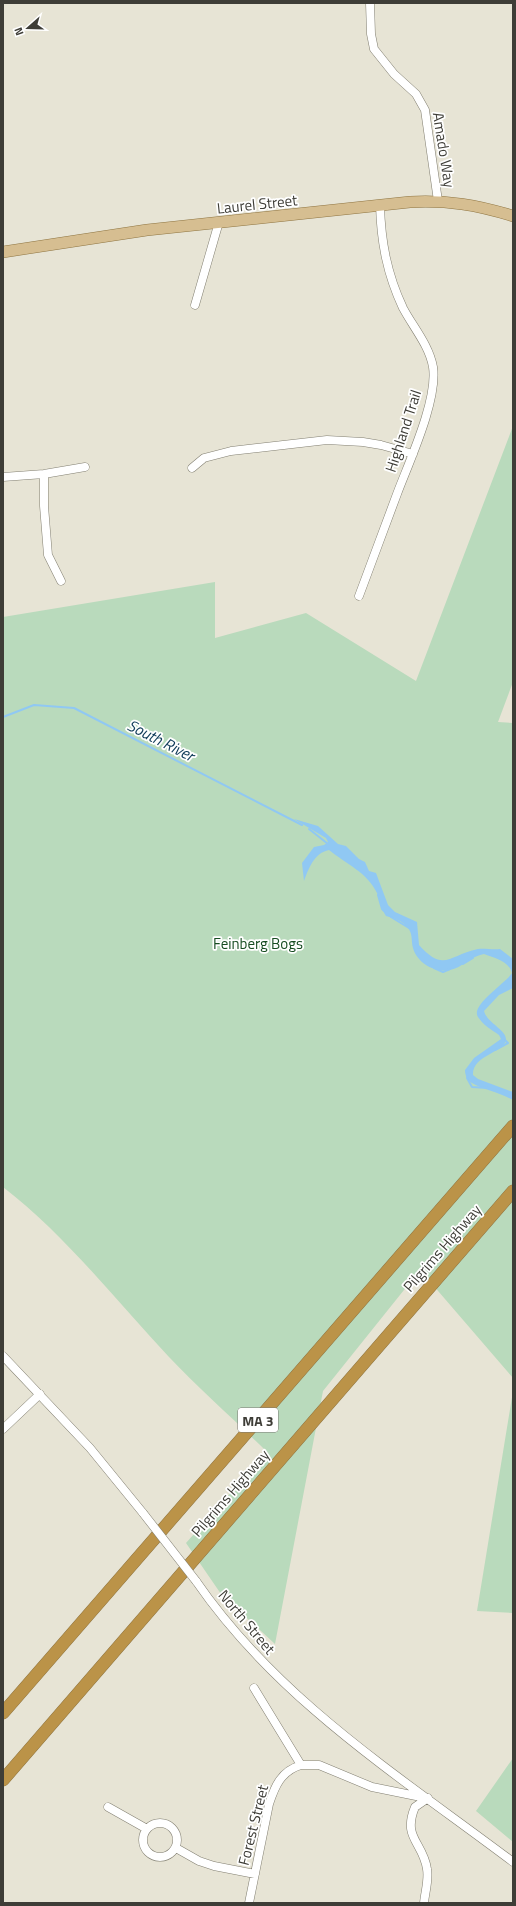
<svg xmlns="http://www.w3.org/2000/svg" width="516" height="1906" font-family="'Titillium Web',sans-serif">
<style>
.green{fill:#b9dabc}
.water{fill:#90c8f3}
.lines{fill:none;stroke-linecap:round;stroke-linejoin:round}
.stream{stroke:#90c8f3;stroke-width:2}
.minor-casing{stroke:#827f71;stroke-width:9}
.major-casing{stroke:#8f7542;stroke-width:12}
.highway-casing{stroke:#8f7542;stroke-width:13}
.minor{stroke:#fff;stroke-width:8}
.major{stroke:#d6be91;stroke-width:11}
.highway{stroke:#bb9348;stroke-width:12}
.minor-bridge-casing{stroke:#827f71;stroke-width:9;stroke-linecap:butt}
.minor-bridge{stroke:#fff;stroke-width:8}
.labels{text-anchor:middle;dominant-baseline:central;stroke-width:3.5;stroke-linejoin:round;paint-order:stroke}
.shield{fill:#fff;stroke:#787773;stroke-width:1}
.shield-label{font-size:14px;font-weight:bold;fill:#3e3d37}
.street-label{font-size:15px;fill:#3e3d37;stroke:#fff}
.park-label{font-size:15px;fill:#164c21;stroke:#fff}
.water-label{font-size:16px;font-style:italic;fill:#0f3b58;stroke:#fff}
</style>
<rect width="100%" height="100%" fill="#e7e4d5"/>
<path class="green" d="M513,426V682L498,722L513,723V1378L420,1270L323,1391L275,1644L221,1594L186,1543L267,1452C235,1420 200,1390 169,1357C116,1300 64,1234 3,1187V617L215,582V638L306,613L416,681Z
M513,1391V1613L477,1611Z
M513,1758V1842L476,1811Z"/>
<path class="water" d="M294,819L318,826L338,844L346,846L359,859L365,862L369,871L376,873L388,905L395,912L417,922L419,945C444,973 449,955 478,949C485,948 492,950 500,949L513,959V988L499,995L484,1011C487,1023 507,1030 506,1040C504,1053 472,1055 473,1075L478,1079L513,1092V1100C501,1093 482,1089 472,1083C467,1080 465,1075 465,1070L474,1058L501,1039L499,1035C492,1030 483,1025 478,1017C470,1005 506,983 512,973C509,961 494,958 484,954C471,956 462,968 450,970C435,973 417,963 413,948C411,941 413,934 408,928C402,920 395,919 386,916C381,909 381,900 377,893C367,872 346,864 329,850C314,853 309,868 304,881L302,863L314,847L324,845L328,842L326,838Z"/>
<g class="lines">
<path class="stream" d="M3,717L34,705L74,708L302,825
M309,829L328,844
M378,895L382,909L384,911
M391,917L409,928
M463,964L473,958
M434,968L443,972L450,969
M495,1050L508,1043L505,1040
M468,1076L467,1078L472,1087L488,1088"/>
<defs>
<path id="minor" d="M370,3L371,34L374,49L394,74L416,94L425,110L438,201
M195,305L219,222
M192,468L204,458L231,451L327,440L363,442L381,445L413,454
M44,474V506L48,555L61,581
M3,477L44,474L85,467
M359,596C372,562 384,528 397,494C409,462 438,400 433,367C429,345 413,327 403,308C387,274 381,242 380,205
M3,1356L90,1448L143,1513
M3,1429L40,1394
M196,1581C278,1700 399,1776 513,1862
M254,1688L301,1765H319L372,1787L426,1798
M108,1807L147,1829
M143 1840a17 17 0 1 1 34 0a17 17 0 1 1-34 0Z
M176,1848L199,1861L214,1866L255,1874
M249,1903L269,1804C275,1786 281,1771 301,1765
M424,1903C425,1892 429,1880 427,1869C423,1842 402,1838 415,1807L428,1798"/>
<path id="major" d="M3,252L147,230L410,202C448,200 477,205 513,216"/>
<path id="highway" d="M3,1713L513,1126
M3,1780L513,1191"/>
</defs>
<use href="#minor" class="minor-casing"/>
<use href="#major" class="major-casing"/>
<use href="#highway" class="highway-casing"/>
<use href="#minor" class="minor"/>
<use href="#major" class="major"/>
<use href="#highway" class="highway"/>
<defs>
<path id="minor-bridge" d="M143,1513L196,1581"/>
</defs>
<use href="#minor-bridge" class="minor-bridge-casing"/>
<use href="#minor-bridge" class="minor-bridge"/>
</g>
<g class="labels">
<rect class="shield" x="238" y="1408" width="40" height="24" rx="3"/>
<g class="shield-label">
<text x="258" y="1420">MA 3</text>
</g>
<g class="street-label">
<text transform="translate(444 150) rotate(81)">Amado Way</text>
<text transform="translate(257 204) rotate(-6)">Laurel Street</text>
<text transform="translate(403 431) rotate(-72)">Highland Trail</text>
<text transform="translate(442 1248) rotate(-49)">Pilgrims Highway</text>
<text transform="translate(230 1493) rotate(-49)">Pilgrims Highway</text>
<text transform="translate(247 1622) rotate(50)">North Street</text>
<text transform="translate(253 1825) rotate(-76)">Forest Street</text>
</g>
<g class="park-label">
<text x="258" y="943">Feinberg Bogs</text>
</g>
<g class="water-label">
<text transform="translate(161 740) rotate(27)">South River</text>
</g>
</g>
<rect width="516" height="1906" fill="none" stroke="#3e3d37" stroke-width="8"/>
<g transform="translate(28 28) rotate(250)" stroke="#ffffff" stroke-width="3" paint-order="stroke">
<path d="M0-3L7 15L0 10L-7 15Z" fill="#3e3d37"/>
<text y="-6" font-size="11" font-weight="bold" text-anchor="middle" fill="#3e3d37">N</text>
</g>
</svg>
